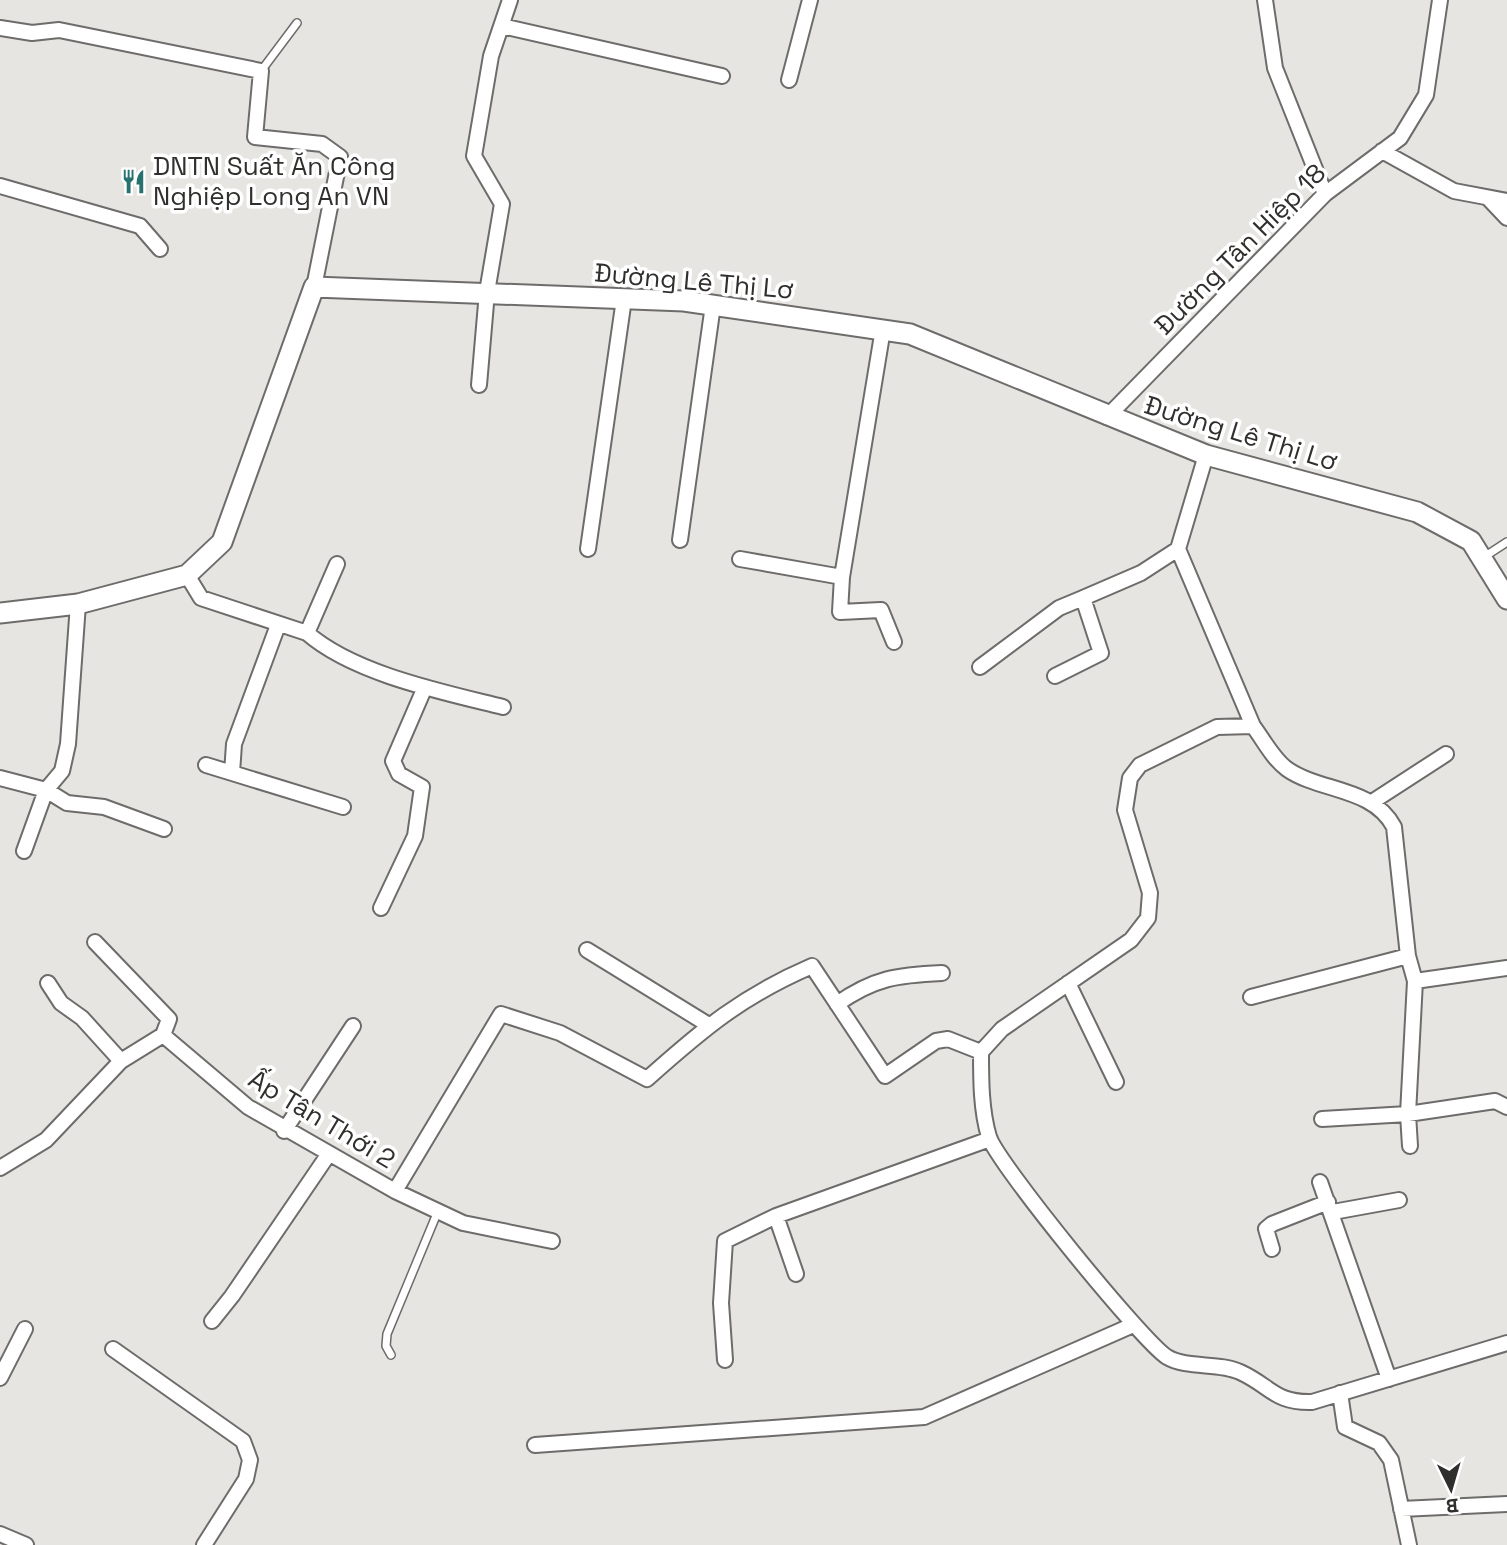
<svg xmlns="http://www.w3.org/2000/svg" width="1507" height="1545" font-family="'Space Grotesk',sans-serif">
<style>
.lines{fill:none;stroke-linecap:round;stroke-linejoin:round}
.service-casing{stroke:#6e6c6a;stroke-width:10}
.minor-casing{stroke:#6e6c6a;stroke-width:18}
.tertiary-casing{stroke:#6e6c6a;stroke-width:23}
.service{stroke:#fff;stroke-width:7}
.minor{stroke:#fff;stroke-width:14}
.tertiary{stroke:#fff;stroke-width:19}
.labels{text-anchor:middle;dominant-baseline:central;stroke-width:7;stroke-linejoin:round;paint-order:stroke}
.poi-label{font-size:26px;fill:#2f2f2e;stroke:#fff;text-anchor:start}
.street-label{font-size:26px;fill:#2f2f2e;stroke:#fff}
</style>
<rect width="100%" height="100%" fill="#e7e5e2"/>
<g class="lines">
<defs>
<path id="service" d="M261,71L297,23
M1484,557L1507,542
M391,1355L386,1346L387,1334L438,1211"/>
<path id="minor" d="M1265,0L1275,68L1325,194
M502,26L722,76
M0,28L32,33L59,30L261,71L255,137L322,144L340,157L314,287
M789,80L810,0
M1382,151L1454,191L1507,201
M0,186L140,226L160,249
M1489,199L1507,218
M883,329L842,577L840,612L881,610L894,642
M479,385L487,292L502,204L474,156L491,56L510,0
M1107,417L1325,194L1400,138L1426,95L1440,0
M680,540L713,305
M588,549L624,299
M1178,549L1253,726
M740,559L842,577
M187,575L201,598L307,633L337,564
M1083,598L1141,573L1178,549L1206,455
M278,625L234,744L232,773L343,807
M307,633C354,674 443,692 503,707
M980,667L1059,608L1083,598L1101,653L1055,676
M206,765L232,773
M0,778L46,790L67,803L104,807L164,829
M1372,802L1446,754
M24,851L46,790L62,771L68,744L78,604
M381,908L415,836L422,787L399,774L393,761L425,687
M95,942L169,1019L163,1035
M587,950L707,1024
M1507,968L1415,981L1408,956L1394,827C1373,787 1320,792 1287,769C1273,759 1263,739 1253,726L1217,727L1140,765L1130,778L1125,810L1150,893L1148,918L1131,940L1002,1029L981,1052C981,1080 981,1110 989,1137C998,1164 1142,1341 1167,1357C1187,1369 1219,1362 1240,1372C1271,1386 1274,1403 1312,1402L1507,1343
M48,983L61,1003L82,1018L121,1061
M1068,983L1116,1082
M1251,997L1408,956
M837,1004C874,978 897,975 942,973
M1322,1119L1408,1114L1495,1101L1507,1107
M284,1131L353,1026
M1410,1146L1408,1114L1415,981
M0,1168L46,1140L121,1061L163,1035L248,1107L395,1191L463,1223L552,1241
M1320,1182L1389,1379
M395,1191L501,1014L560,1033L647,1079C703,1029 742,996 812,966L885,1076L936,1041L948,1039L981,1052
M1333,1212L1399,1200
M776,1216L796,1274
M1272,1249L1266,1229L1272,1224L1328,1202
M212,1321L232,1296L328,1155
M113,1349L243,1441L250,1460L246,1479L204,1545
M725,1360L721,1303L725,1241L776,1216L990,1139
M0,1378L25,1329
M1340,1393L1345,1427L1379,1443L1391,1460L1409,1545
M535,1445L924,1417L1133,1325
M1401,1509L1507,1504
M0,1534L26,1545"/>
<path id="tertiary" d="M0,613L78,604L187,575L222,542L314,287L684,301L910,334L1206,455L1417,512L1471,541L1507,599"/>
</defs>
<use href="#service" class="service-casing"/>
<use href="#minor" class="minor-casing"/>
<use href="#tertiary" class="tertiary-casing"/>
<use href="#service" class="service"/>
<use href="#minor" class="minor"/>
<use href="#tertiary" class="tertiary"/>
</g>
<defs>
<symbol id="restaurant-bare" viewBox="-9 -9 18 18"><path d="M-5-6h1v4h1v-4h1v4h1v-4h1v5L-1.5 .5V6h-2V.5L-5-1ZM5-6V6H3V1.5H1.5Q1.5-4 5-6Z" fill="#27726f" stroke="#fff" stroke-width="2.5" paint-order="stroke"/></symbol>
</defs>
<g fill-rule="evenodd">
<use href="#restaurant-bare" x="116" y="164" width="35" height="35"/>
</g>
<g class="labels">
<g class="poi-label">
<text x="153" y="166">DNTN Suất Ăn Công<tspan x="153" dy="30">Nghiệp Long An VN</tspan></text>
</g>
<g class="street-label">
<text transform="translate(1240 249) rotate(-45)">Đường Tân Hiệp 18</text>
<text transform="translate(694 281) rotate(5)">Đường Lê Thị Lơ</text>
<text transform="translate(1241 433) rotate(17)">Đường Lê Thị Lơ</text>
<text transform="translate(322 1119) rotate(31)">Ấp Tân Thới 2</text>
</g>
</g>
<g transform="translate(1451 1489) rotate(175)" stroke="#ffffff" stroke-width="5" paint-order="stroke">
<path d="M0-5L12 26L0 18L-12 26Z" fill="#2f2f2e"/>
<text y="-10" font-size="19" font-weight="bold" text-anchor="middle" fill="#2f2f2e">B</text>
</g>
</svg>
